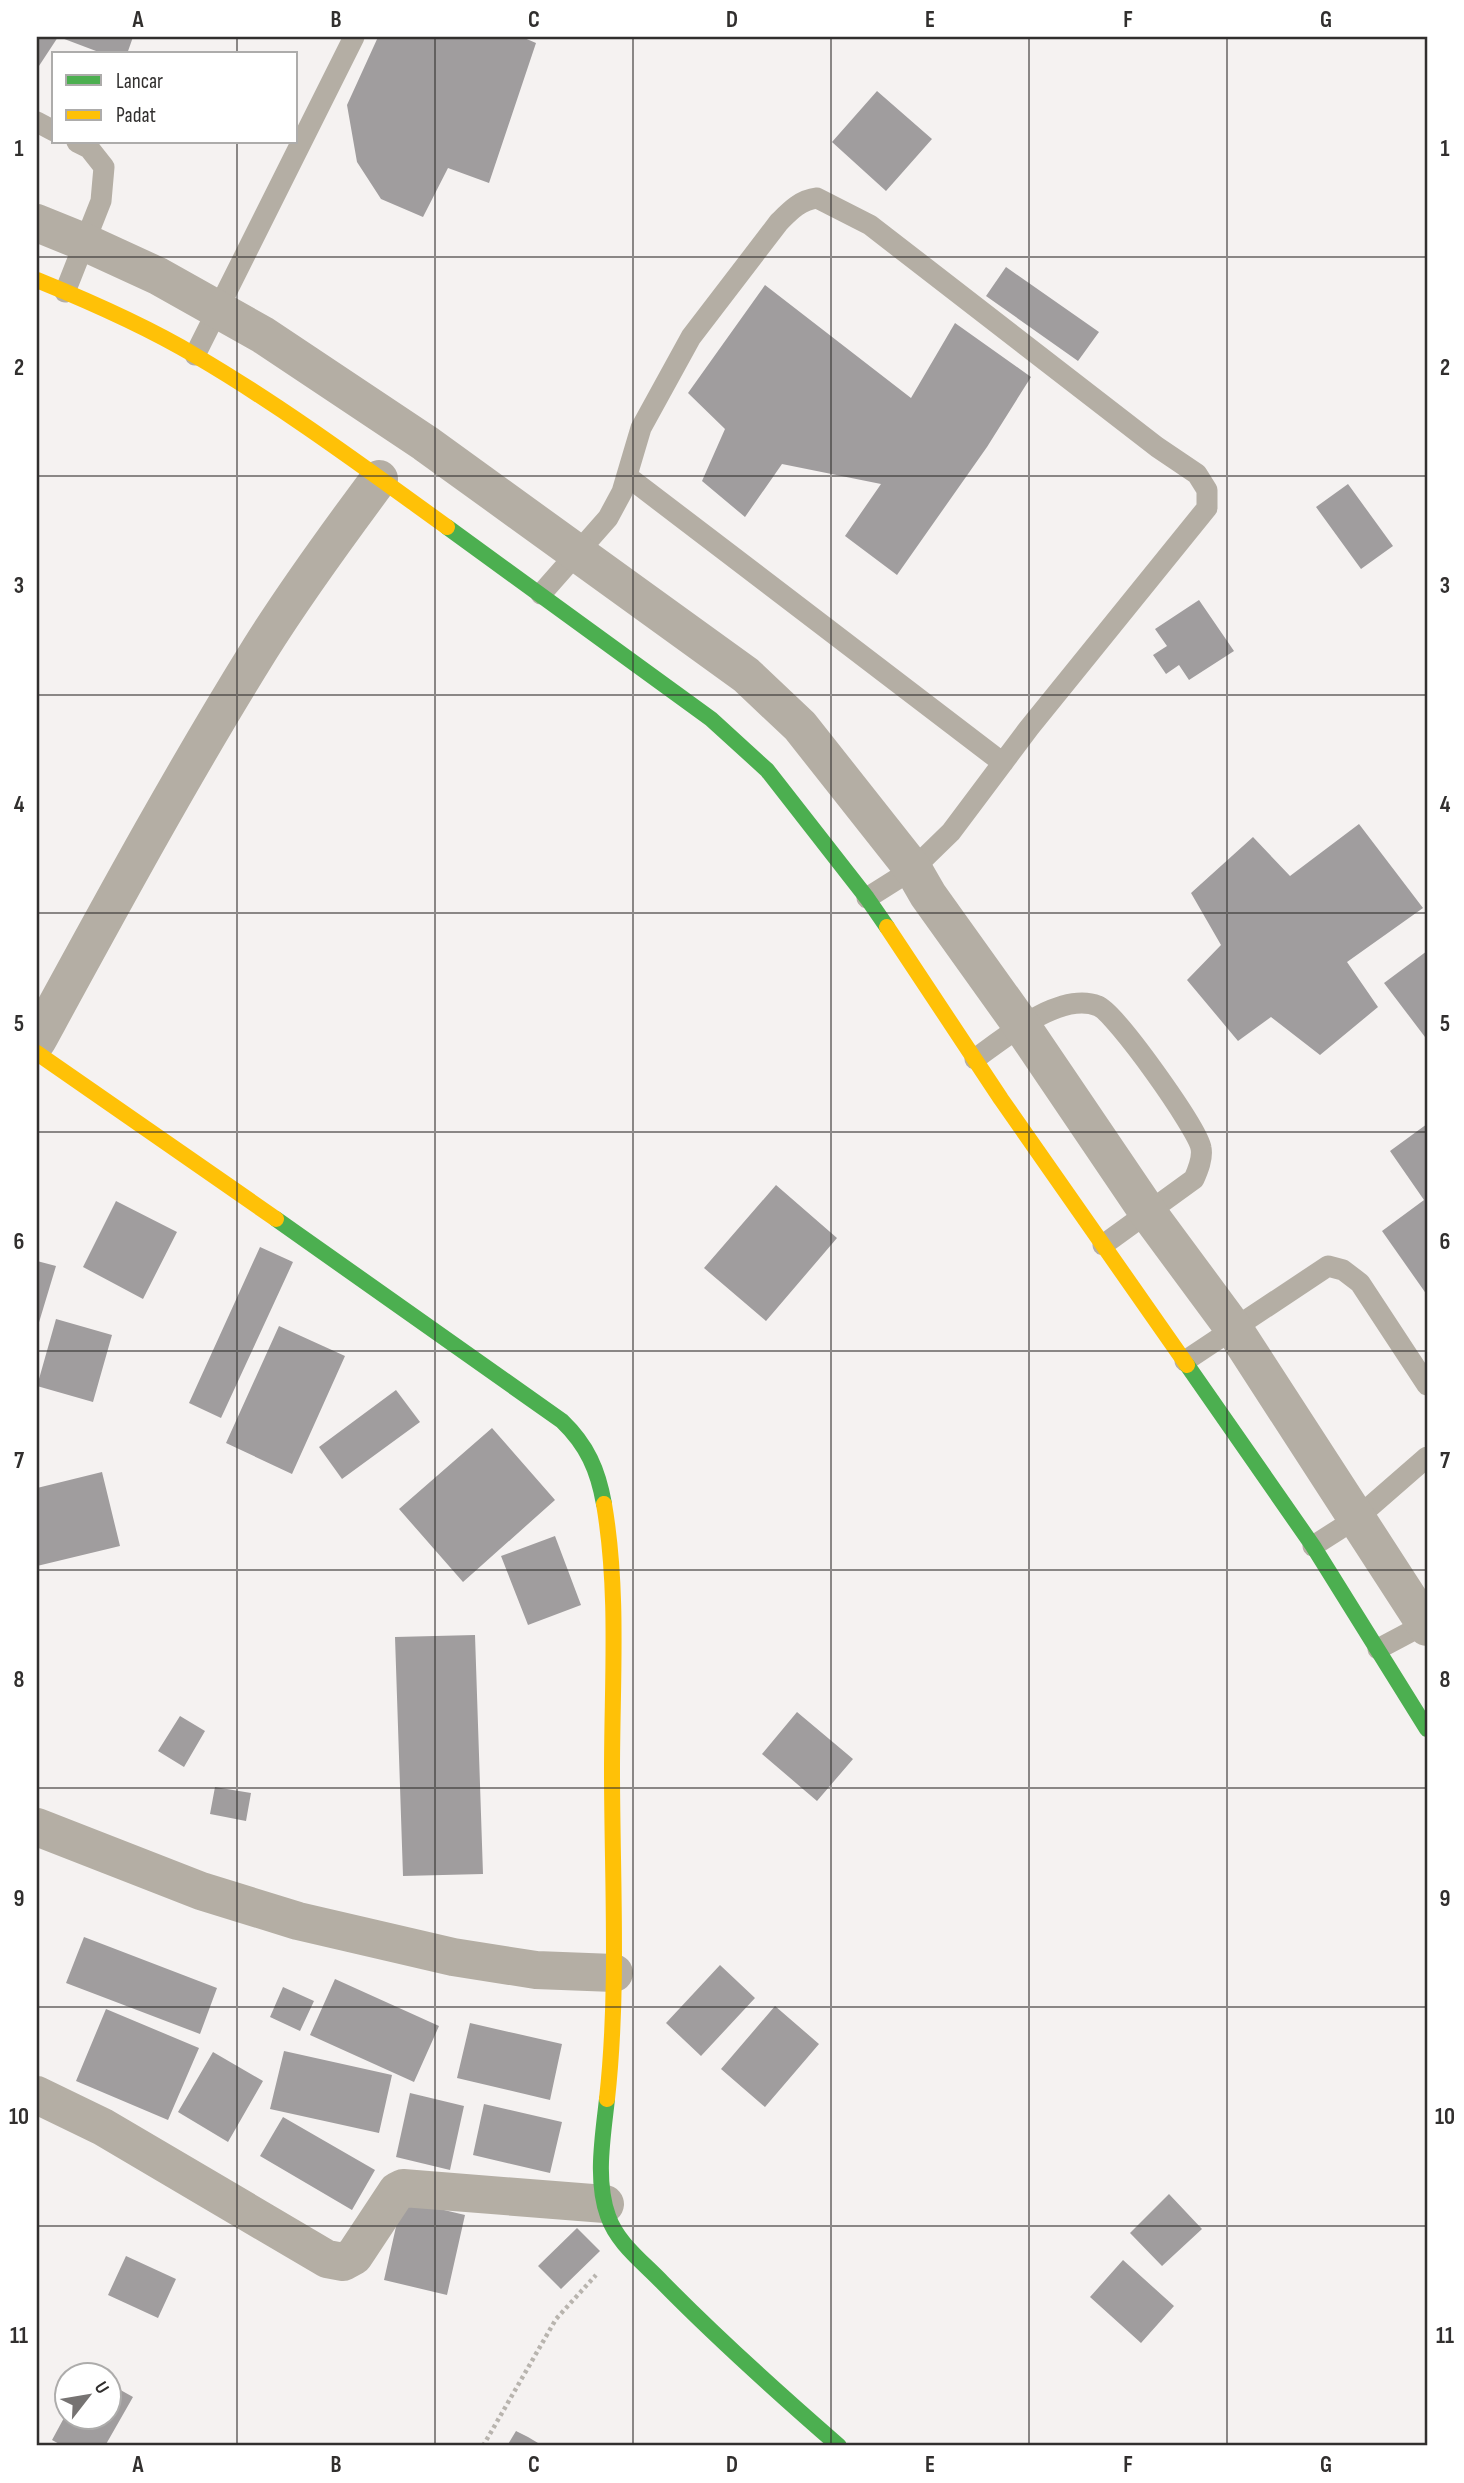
<svg xmlns="http://www.w3.org/2000/svg" width="1464" height="2483" font-family="'Sofia Sans Condensed',sans-serif">
<style>
.building{fill:#a09d9e}
.lines{fill:none;stroke-linecap:round;stroke-linejoin:round}
.path{stroke:#b8b4ae;stroke-width:4.5;stroke-dasharray:3.5 3.5;stroke-linecap:butt}
.lane{stroke:#b4aea4;stroke-width:21}
.street{stroke:#b4aea4;stroke-width:38}
.fast{stroke:#4caf50;stroke-width:16}
.slow{stroke:#ffc107;stroke-width:16}
.grid{fill:none;stroke:#312f2e;stroke-width:2;stroke-opacity:0.55}
.neatline{fill:none;stroke:#312f2e;stroke-width:2.5}
.grid-label{font-size:23px;text-anchor:middle;font-weight:bold;fill:#312f2e}
</style>
<rect width="100%" height="100%" fill="#f5f2f1"/>
<path class="building" d="M37,37H58L37,69Z
M59,37H133L127,54H104Z
M378,37H522L536,43L489,183L448,168L423,217L381,199L357,162L347,105Z
M877,91L932,139L886,191L832,142Z
M1006,267L1099,332L1078,361L986,296Z
M765,285L911,398L955,323L1031,377L987,447L897,575L845,536L881,484L782,464L745,517L702,481L725,429L688,393Z
M1348,484L1393,546L1361,569L1316,507Z
M1199,600L1234,651L1189,680L1179,665L1166,674L1153,655L1167,646L1155,629Z
M1359,824L1423,908L1347,962L1378,1007L1320,1055L1271,1017L1238,1041L1187,980L1221,945L1191,893L1253,837L1290,876Z
M1427,951V1036L1425,1037L1384,983Z
M1427,1124V1295L1382,1231L1424,1200L1390,1151Z
M776,1185L837,1238L766,1321L704,1268Z
M116,1201L177,1232L143,1299L83,1267Z
M260,1247L293,1262L221,1418L189,1403Z
M37,1261L56,1266L37,1329Z
M56,1319L112,1335L93,1402L37,1386Z
M279,1326L345,1356L292,1474L226,1443Z
M396,1390L420,1422L342,1479L319,1447Z
M492,1428L555,1500L463,1582L399,1509Z
M102,1472L120,1546L37,1566V1488Z
M555,1536L581,1605L528,1625L501,1556Z
M475,1635L483,1874L403,1876L395,1637Z
M797,1712L853,1759L817,1801L762,1754Z
M180,1716L205,1731L184,1767L158,1751Z
M215,1787L251,1793L246,1821L210,1814Z
M84,1937L217,1988L200,2034L66,1983Z
M720,1965L755,1998L701,2056L666,2023Z
M335,1979L439,2026L414,2082L310,2035Z
M283,1987L314,2001L300,2031L270,2017Z
M775,2006L819,2044L765,2107L721,2069Z
M106,2009L199,2048L168,2120L76,2081Z
M470,2023L562,2044L550,2100L457,2078Z
M284,2051L392,2075L379,2133L270,2109Z
M213,2052L263,2081L228,2142L178,2112Z
M410,2093L464,2106L450,2170L396,2157Z
M484,2104L562,2122L550,2173L473,2155Z
M283,2117L375,2170L352,2210L260,2156Z
M1169,2194L1202,2229L1162,2266L1130,2233Z
M402,2200L465,2215L447,2295L384,2280Z
M577,2228L600,2251L561,2289L538,2266Z
M126,2256L176,2279L158,2318L108,2295Z
M1123,2260L1174,2306L1141,2343L1090,2297Z
M108,2383L133,2397L105,2446H63L52,2440L65,2416H108Z
M516,2431L528,2437L543,2446H507Z"/>
<g class="lines">
<path class="path" d="M483,2446L556,2319L596,2275"/>
<path class="lane" d="M37,122L54,131
M65,292L101,201L104,167L89,148L77,142
M195,355L354,37
M627,476L1003,763
M541,594L608,518L622,492L641,428L691,337L779,222C790,211 800,200 817,198L870,225L1157,447L1197,474L1207,490V508L1029,728L951,832L913,869L867,898
M975,1059C1004,1038 1060,991 1098,1006C1115,1012 1198,1129 1201,1148C1203,1158 1198,1170 1194,1179L1103,1245
M1185,1361L1328,1266L1343,1270L1360,1283L1427,1385
M1313,1546L1357,1518L1427,1457
M1378,1649L1427,1623"/>
<path class="street" d="M37,223L84,242L158,276L263,335L425,443L746,675L800,726L913,869L928,895L1021,1025L1149,1214L1234,1329L1427,1627
M37,1041C109,909 181,776 260,649C297,590 338,534 379,479
M37,1827L201,1891L298,1921L453,1957L536,1970L614,1973
M37,2095L103,2127L327,2259L343,2262L354,2256L397,2191L403,2188L605,2204"/>
<path class="fast" d="M447,527L711,719L767,770L867,898L887,927
M276,1219L562,1421C587,1445 598,1470 604,1504
M1187,1365L1313,1546L1427,1729
M607,2099C603,2136 595,2180 608,2216C617,2243 643,2262 662,2282C718,2339 778,2393 839,2446"/>
<path class="slow" d="M37,280C91,302 146,326 196,356C283,407 365,468 447,527
M887,927L1001,1099L1187,1365
M37,1053L276,1219
M604,1504C619,1591 612,1682 612,1770C612,1879 619,1990 607,2099"/>
</g>
<path class="grid" d="M237,37V54M435,37V2446M633,37V2446M831,37V2446M1029,37V2446M1227,37V2446M237,142V2446M37,257H1427M37,476H1427M37,695H1427M37,913H1427M37,1132H1427M37,1351H1427M37,1570H1427M37,1788H1427M37,2007H1427M37,2226H1427"/>
<rect width="1464" height="2483" fill="none" stroke="#ffffff" stroke-width="77"/>
<rect x="52" y="52" width="245" height="91" fill="#ffffff" stroke="#adacab" stroke-width="2"/>
<rect x="66" y="75" width="35" height="10" fill="#4caf50" stroke="#adacab" stroke-width="2"/>
<text x="116" y="88" font-size="21" fill="#312f2e">Lancar</text>
<rect x="66" y="110" width="35" height="10" fill="#ffc107" stroke="#adacab" stroke-width="2"/>
<text x="116" y="122" font-size="21" fill="#312f2e">Padat</text>
<g transform="translate(88 2396) rotate(59)"><circle r="33" fill="#ffffff" stroke="#adacab" stroke-width="2"/>
<path d="M0-5L12 26L0 18L-12 26Z" fill="#767372"/>
<text y="-10" font-size="19" font-weight="bold" text-anchor="middle" fill="#312f2e">U</text>
</g>
<rect x="38" y="38" width="1388" height="2406" class="neatline"/>
<g class="grid-label">
<text x="138" y="27">A</text>
<text x="336" y="27">B</text>
<text x="534" y="27">C</text>
<text x="732" y="27">D</text>
<text x="930" y="27">E</text>
<text x="1128" y="27">F</text>
<text x="1326" y="27">G</text>
<text x="19" y="156">1</text>
<text x="1445" y="156">1</text>
<text x="19" y="375">2</text>
<text x="1445" y="375">2</text>
<text x="19" y="593">3</text>
<text x="1445" y="593">3</text>
<text x="19" y="812">4</text>
<text x="1445" y="812">4</text>
<text x="19" y="1031">5</text>
<text x="1445" y="1031">5</text>
<text x="19" y="1249">6</text>
<text x="1445" y="1249">6</text>
<text x="19" y="1468">7</text>
<text x="1445" y="1468">7</text>
<text x="19" y="1687">8</text>
<text x="1445" y="1687">8</text>
<text x="19" y="1906">9</text>
<text x="1445" y="1906">9</text>
<text x="19" y="2124">10</text>
<text x="1445" y="2124">10</text>
<text x="19" y="2343">11</text>
<text x="1445" y="2343">11</text>
<text x="138" y="2472">A</text>
<text x="336" y="2472">B</text>
<text x="534" y="2472">C</text>
<text x="732" y="2472">D</text>
<text x="930" y="2472">E</text>
<text x="1128" y="2472">F</text>
<text x="1326" y="2472">G</text>
</g>
</svg>
